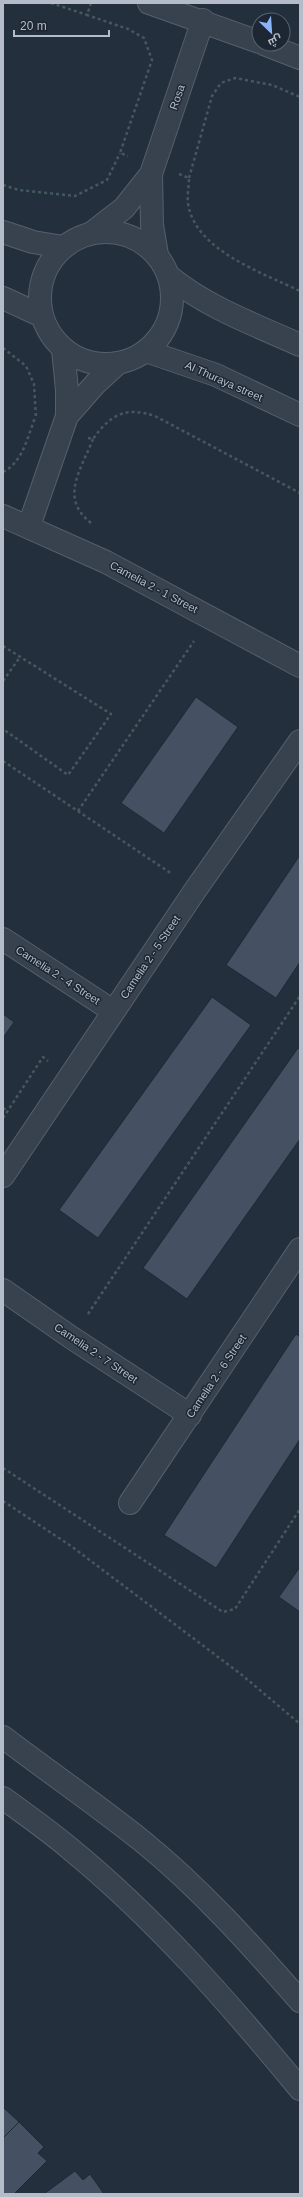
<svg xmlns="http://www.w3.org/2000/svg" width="303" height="2197" font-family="Arial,Cairo,sans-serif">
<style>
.building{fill:#455162;stroke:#1f2835}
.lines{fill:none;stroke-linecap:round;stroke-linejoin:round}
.minor-casing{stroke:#565f6c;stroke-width:24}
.tertiary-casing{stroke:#565f6c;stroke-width:24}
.path{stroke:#44595c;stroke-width:2.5;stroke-dasharray:3 3;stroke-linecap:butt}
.minor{stroke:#38414e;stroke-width:22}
.tertiary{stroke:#38414e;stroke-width:22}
.labels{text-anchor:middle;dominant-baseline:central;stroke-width:3;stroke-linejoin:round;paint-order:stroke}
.street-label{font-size:11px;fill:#b4bcc9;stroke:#1d2633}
</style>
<rect width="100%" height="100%" fill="#242f3e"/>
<path class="building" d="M196,697L238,727L164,833L121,803Z
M300,855V962L276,998L226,965Z
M212,997L251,1025L98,1238L59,1210Z
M3,1014L14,1022L3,1038Z
M298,1048L300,1049V1139L187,1299L143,1268Z
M296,1334L300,1337V1439L216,1568L164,1535Z
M300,1567V1612L279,1597Z
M3,2107L19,2122L3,2138Z
M19,2122L44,2147L38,2153L47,2161L14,2194H3V2138Z
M75,2171L83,2180L90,2174L104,2194H44Z"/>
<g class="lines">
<defs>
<path id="minor" d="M149,3L259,42
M264,44L300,58
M93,232L124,208L151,174
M157,255L152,225L151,174L203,20
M67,416L96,383L118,363
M3,516L106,562L300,666
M29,526L67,416V390L63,349
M3,939L113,1011
M3,1176L196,889L300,741
M3,1290L72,1338L190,1415
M130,1503L300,1249"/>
<path id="tertiary" d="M40 298a66 66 0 1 1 132 0a66 66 0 1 1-132 0Z
M3,232L33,242L63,247
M170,277C208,308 256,325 300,345
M3,298L42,316
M146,351L216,375L300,415
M3,1737C49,1772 97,1805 142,1841C200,1888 251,1945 300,2001
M3,1798C25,1814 48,1830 68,1847C155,1918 229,2003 300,2089"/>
</defs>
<use href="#minor" class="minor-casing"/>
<use href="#tertiary" class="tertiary-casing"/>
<path class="path" d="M51,3L87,15
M91,3L87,15L128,29L144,38L152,60L120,153L128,156
M179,174L189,178C189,186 187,195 188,203C194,250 263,273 300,291
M189,178L212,96L221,83L235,78L272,85L300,97
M3,185L19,190L75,196L107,180L120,153
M3,348L26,366L34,384L36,418
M88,438L93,439C110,415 125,406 155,416L300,493
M3,472C23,462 27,438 35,418
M91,523C59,498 81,470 93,439
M3,646L111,714L68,775L3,729
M3,681L20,657
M3,761L172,874
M78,811L194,641
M3,1108L8,1111
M3,1118L43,1057L48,1061
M88,1314L300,996
M3,1468L223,1612L235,1609L300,1509
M3,1501L71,1546L242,1675L300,1724"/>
<use href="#minor" class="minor"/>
<use href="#tertiary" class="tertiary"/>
</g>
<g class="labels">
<g class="street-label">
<text transform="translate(177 97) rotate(-71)">Rosa</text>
<text transform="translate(224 381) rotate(24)">Al Thuraya street</text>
<text transform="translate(154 587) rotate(28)">Camelia 2 - 1 Street</text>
<text transform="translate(150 957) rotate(-56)">Camelia 2 - 5 Street</text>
<text transform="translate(58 975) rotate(33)">Camelia 2 - 4 Street</text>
<text transform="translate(96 1353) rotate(34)">Camelia 2 - 7 Street</text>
<text transform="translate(216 1376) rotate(-56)">Camelia 2 - 6 Street</text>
</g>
</g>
<rect width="303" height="2197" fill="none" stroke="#b4bcc9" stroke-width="8"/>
<g transform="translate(271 32) rotate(155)"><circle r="19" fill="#1d2633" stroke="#59626f"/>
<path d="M0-3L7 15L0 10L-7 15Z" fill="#8ab4f8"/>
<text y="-6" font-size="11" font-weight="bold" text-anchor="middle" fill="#b4bcc9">ش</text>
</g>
<path d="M14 30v6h95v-6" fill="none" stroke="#b4bcc9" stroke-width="2"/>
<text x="20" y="30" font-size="12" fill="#b4bcc9" stroke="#1d2633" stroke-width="3" paint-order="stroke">20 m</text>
</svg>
